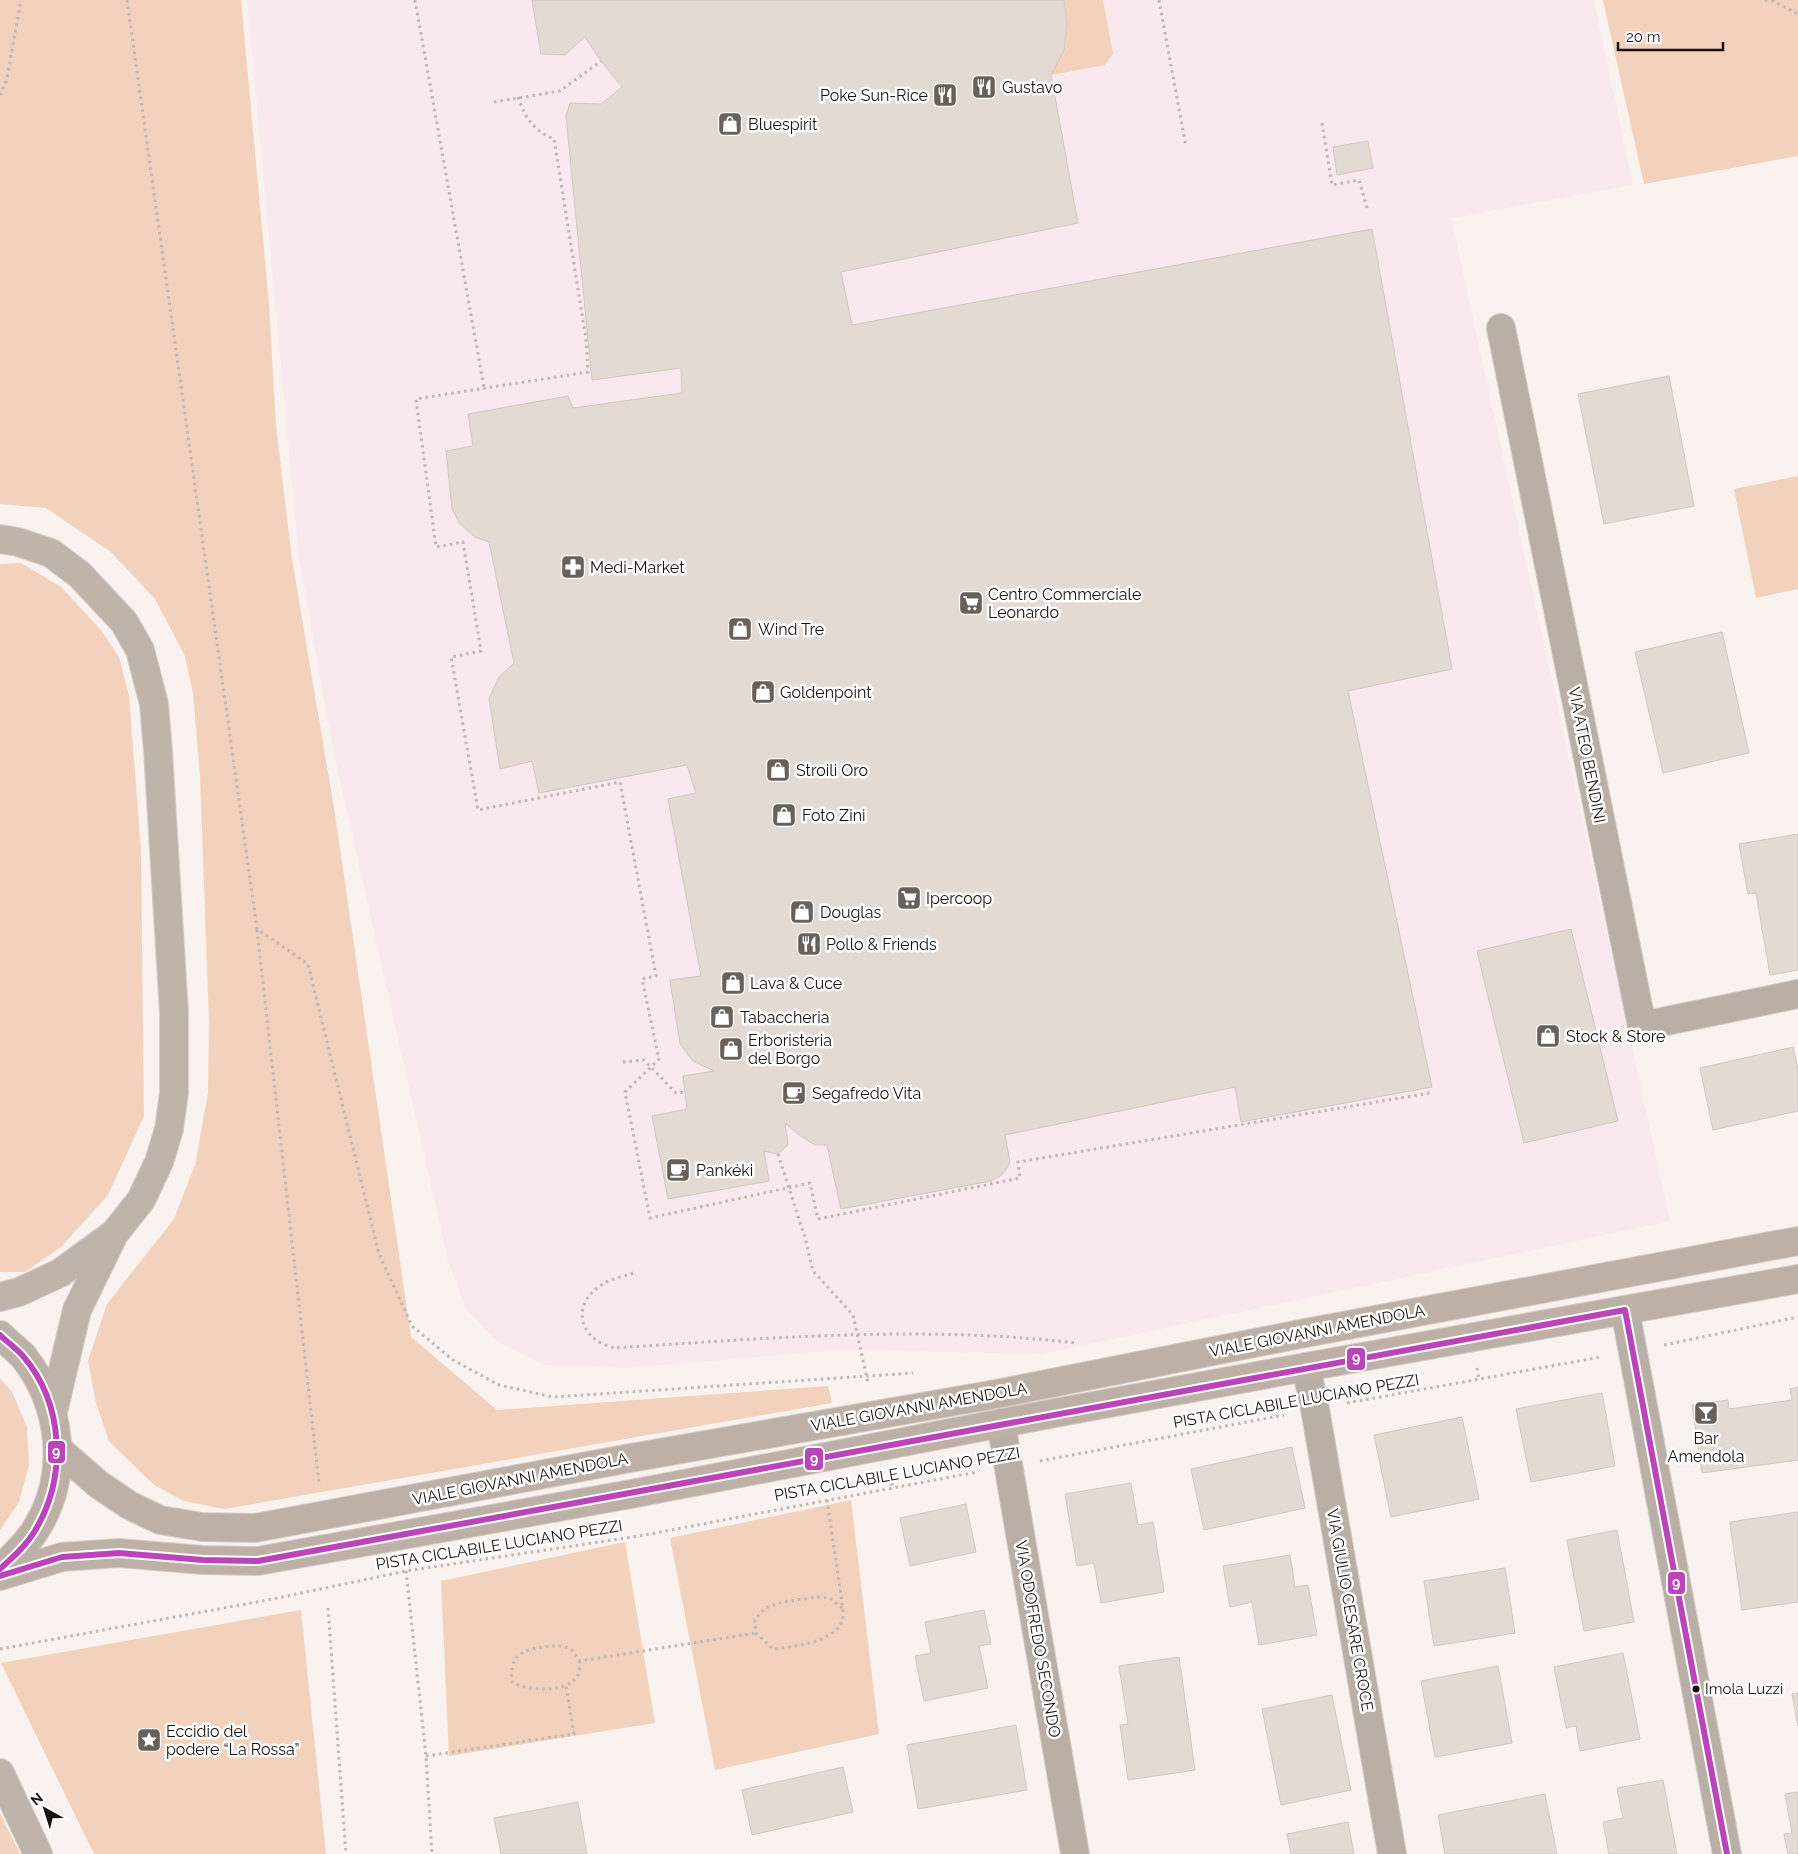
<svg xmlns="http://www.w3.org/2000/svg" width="1798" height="1854" font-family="Raleway,sans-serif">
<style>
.commercial{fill:#f9e9ef}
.green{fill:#f2d2bc}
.building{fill:#e3dad4;stroke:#cfc7c2}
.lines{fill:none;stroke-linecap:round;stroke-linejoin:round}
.minor-casing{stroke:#d5cfca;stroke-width:30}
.primary-casing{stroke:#d5cfca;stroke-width:30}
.trunk-casing{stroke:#d5cfca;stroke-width:30}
.path{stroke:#beb6b1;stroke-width:3;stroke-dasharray:2.5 4;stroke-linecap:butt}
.minor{stroke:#baafa6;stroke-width:28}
.primary{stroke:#bdb1a7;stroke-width:28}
.trunk{stroke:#beb4aa;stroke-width:28}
.bus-1-casing{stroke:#fff;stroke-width:10}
.bus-1{stroke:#b4b;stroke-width:6}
.bus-dot{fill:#1b110a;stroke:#fff;stroke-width:2}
.labels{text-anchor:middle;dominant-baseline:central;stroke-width:5;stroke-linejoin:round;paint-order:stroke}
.bus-label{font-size:15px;fill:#1b110a;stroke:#fff;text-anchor:start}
.poi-label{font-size:16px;fill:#1b110a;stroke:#fff;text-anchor:start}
.street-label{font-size:16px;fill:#1b110a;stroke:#fff}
.line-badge{stroke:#fff;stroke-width:2}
.badge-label{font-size:14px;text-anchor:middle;font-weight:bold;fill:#fff}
</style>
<rect width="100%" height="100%" fill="#f9f2ee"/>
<path class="commercial" d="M247,0H1594L1633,185L1451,218L1670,1221L1042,1354L843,1350L624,1368L544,1365L498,1342L466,1309L448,1261L332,745L299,559Z"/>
<path class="green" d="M0,0H241L269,304L276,426L292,559L335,814L411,1337L497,1410L828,1386L832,1403L224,1509L184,1501L154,1485L109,1441L96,1403L88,1361L107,1304L174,1219L195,1165L208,1093L209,1021L200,777L193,694L185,656L155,599L111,552L46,508L0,504Z
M1064,0H1103L1113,54L1105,65L1051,75C1064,48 1071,30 1064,0Z
M1603,0H1798V156L1644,184Z
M1798,476V589L1756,598L1734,489Z
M21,563L61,587L101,630L119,657L129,696L141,850L144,1116L108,1195L61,1247L25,1272H0V564Z
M0,1378L12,1392L27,1427L29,1465L19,1502L0,1530Z
M851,1500L879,1734L715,1770L670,1538Z
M625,1542L655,1723L449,1756L441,1581Z
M301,1610L326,1854H94L1,1663Z
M0,1813L20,1854H0Z"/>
<path class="building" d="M532,0H1064L1067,24L1064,50L1051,75L1078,223L841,272L852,325L1372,229L1452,669L1348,691L1432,1087L1241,1122L1235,1087L1005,1135L1010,1163L1002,1175L991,1181L841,1209L827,1145H815L799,1135L785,1123L788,1145L778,1154L764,1151L769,1181L668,1199L652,1116L687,1109L683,1076L714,1071L693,1061L680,1044L670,980L701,976L668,799L696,793L687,765L539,793L532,761L500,769L489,698L499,677L514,663L489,542L475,537L460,524L452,509L446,451L473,446L468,414L568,396L573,408L682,393L681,368L592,380L566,116L570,103L601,104L622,87L601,61L585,37L565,55L541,54Z
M1368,141L1373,168L1337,175L1333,147Z
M1669,376L1694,506L1604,524L1578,394Z
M1722,632L1749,753L1663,773L1635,652Z
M1798,834V970L1770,975L1756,893L1748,894L1739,844Z
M1571,929L1618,1121L1524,1143L1477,951Z
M1793,1047L1798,1069V1111L1713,1130L1700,1068Z
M1798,1387V1460L1702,1473L1692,1405L1728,1400L1729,1409L1792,1400L1790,1389Z
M1602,1393L1615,1466L1531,1482L1516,1409Z
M1462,1417L1479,1499L1391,1517L1374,1435Z
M1292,1447L1305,1508L1204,1530L1191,1469Z
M1131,1483L1138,1525L1153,1522L1164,1592L1101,1603L1094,1563L1077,1566L1065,1494Z
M966,1504L976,1552L910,1566L900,1518Z
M1798,1512V1602L1742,1610L1730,1522Z
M1617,1530L1634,1622L1584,1631L1567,1540Z
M1290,1555L1295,1587L1308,1585L1317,1635L1259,1645L1252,1602L1230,1607L1223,1566Z
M1505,1568L1515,1633L1434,1646L1424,1581Z
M984,1610L991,1644L979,1646L988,1688L924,1701L915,1656L931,1653L925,1622Z
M1623,1653L1640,1739L1580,1751L1576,1726L1566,1728L1554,1667Z
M1179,1657L1195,1770L1128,1780L1120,1725L1128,1724L1119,1666Z
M1498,1666L1512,1743L1435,1757L1421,1681Z
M1798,1693V1726L1792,1694Z
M1332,1695L1351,1790L1281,1805L1262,1709Z
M1016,1725L1027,1790L918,1809L907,1745Z
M843,1767L853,1812L752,1835L742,1790Z
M1663,1780L1677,1854H1609L1603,1822L1623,1818L1617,1788Z
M1798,1792V1854H1788L1784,1834L1792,1833L1785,1794Z
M1545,1794L1557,1854H1445L1438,1815Z
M578,1802L587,1854H501L494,1818Z
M1348,1822L1354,1854H1291L1287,1834Z"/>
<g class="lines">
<defs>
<path id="minor" d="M1501,328L1642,1026L1798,994
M1625,1310L1727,1854
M1306,1367L1315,1409L1392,1854
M1001,1423L1075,1854"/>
<path id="primary" d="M0,1335C7,1342 16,1349 23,1356C62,1405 70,1475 36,1529C27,1544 13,1557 0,1569
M58,1449L98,1484L129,1505L160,1520L202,1527L255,1528L625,1459L996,1394L1300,1334L1798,1241
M0,1576L62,1557L119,1553L203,1560L258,1561L631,1494L1055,1413L1306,1367L1798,1279"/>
<path id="trunk" d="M0,539L18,542L51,553L80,575L124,622L140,650L154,704L158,751L174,1013V1093L169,1129L159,1162L141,1200L114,1234L77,1310L53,1412
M0,1297L19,1292L60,1273L111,1236
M0,1773L38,1854"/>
</defs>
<use href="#minor" class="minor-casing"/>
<use href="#primary" class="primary-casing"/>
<use href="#trunk" class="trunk-casing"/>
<path class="path" d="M127,0L257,929L308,964L379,1254L412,1326L453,1360L499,1385L553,1397L913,1373
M415,0L484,388
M1159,0L1186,147
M1765,0L1773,1L1798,14
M0,95L7,79L21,0
M518,97C525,118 534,131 554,139L586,339L588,372L416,399L436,547L463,542L481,651L451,657L478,810L620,782L656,976L642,979L659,1059L625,1092L650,1218L810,1183L818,1219L1020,1178L1018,1162L1430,1093
M494,102L560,91L601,61
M1322,123L1332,185L1359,180L1368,211
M257,930L319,1483
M623,1062L644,1060L676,1093L685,1092
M778,1154L805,1238L813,1271L853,1315L868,1383
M633,1273C622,1277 609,1279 600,1286C579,1300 575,1324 596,1340C601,1344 609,1346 614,1348C768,1338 923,1325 1076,1343
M1664,1345L1798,1317
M1477,1368L1479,1380
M1347,1403L1601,1357
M1040,1461L1284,1415
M890,1477L893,1488
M827,1500L843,1609C843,1613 843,1618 842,1621C835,1642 792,1647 773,1649L756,1633L755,1620L765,1608L783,1602L818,1597L830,1598L843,1609
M406,1571L426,1756L432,1854
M328,1608L346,1854
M0,1649L273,1599L406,1571L639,1536L977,1472
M580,1661C580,1667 580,1675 575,1679C562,1693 526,1691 512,1682C509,1657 520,1650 543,1647C553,1646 561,1644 570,1649C574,1652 577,1657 580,1661L756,1633
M426,1756L574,1734L566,1685"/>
<use href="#minor" class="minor"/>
<use href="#primary" class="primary"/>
<use href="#trunk" class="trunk"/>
<defs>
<path id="bus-1" d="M0,1335C7,1342 16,1348 23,1356C64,1404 67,1476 36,1529C27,1545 13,1557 0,1569
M0,1576L62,1557L119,1553L203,1560L258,1561C714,1479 1169,1391 1625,1310L1727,1854"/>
</defs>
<use href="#bus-1" class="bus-1-casing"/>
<use href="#bus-1" class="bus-1"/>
</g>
<defs>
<symbol id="restaurant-square" viewBox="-11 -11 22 22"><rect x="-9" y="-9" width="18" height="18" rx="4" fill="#69605a" stroke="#fff"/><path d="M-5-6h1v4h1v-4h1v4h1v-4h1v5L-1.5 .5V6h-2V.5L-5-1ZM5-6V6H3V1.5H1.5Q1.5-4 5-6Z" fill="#fff"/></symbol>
<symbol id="shop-square" viewBox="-11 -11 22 22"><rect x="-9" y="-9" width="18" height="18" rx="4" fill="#69605a" stroke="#fff"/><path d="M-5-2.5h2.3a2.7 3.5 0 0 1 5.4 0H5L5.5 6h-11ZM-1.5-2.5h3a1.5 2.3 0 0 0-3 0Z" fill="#fff"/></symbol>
<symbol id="pharmacy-square" viewBox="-11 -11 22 22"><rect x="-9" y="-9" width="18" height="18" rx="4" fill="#69605a" stroke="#fff"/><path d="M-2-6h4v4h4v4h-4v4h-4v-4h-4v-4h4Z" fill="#fff"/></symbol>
<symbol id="supermarket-square" viewBox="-11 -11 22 22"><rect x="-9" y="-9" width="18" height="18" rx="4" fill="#69605a" stroke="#fff"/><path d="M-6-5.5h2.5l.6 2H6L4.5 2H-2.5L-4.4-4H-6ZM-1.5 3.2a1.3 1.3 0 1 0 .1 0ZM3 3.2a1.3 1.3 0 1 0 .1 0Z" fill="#fff"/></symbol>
<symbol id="cafe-square" viewBox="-11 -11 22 22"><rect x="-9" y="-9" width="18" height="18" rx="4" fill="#69605a" stroke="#fff"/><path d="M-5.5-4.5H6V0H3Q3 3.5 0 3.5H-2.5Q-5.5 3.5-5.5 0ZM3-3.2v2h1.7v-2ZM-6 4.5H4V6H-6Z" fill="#fff"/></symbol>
<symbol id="bar-square" viewBox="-11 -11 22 22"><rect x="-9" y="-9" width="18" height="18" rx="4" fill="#69605a" stroke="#fff"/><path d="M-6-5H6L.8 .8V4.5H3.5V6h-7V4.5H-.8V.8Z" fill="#fff"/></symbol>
<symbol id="sight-square" viewBox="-11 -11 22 22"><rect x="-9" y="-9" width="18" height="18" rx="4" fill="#69605a" stroke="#fff"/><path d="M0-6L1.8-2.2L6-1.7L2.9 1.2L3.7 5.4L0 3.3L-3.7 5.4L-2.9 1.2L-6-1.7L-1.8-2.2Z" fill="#fff"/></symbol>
</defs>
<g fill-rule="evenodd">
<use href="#restaurant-square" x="970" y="73" width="28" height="28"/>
<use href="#restaurant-square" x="931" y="81" width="28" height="28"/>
<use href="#shop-square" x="716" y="110" width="28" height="28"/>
<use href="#pharmacy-square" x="559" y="553" width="28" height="28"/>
<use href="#supermarket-square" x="957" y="589" width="28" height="28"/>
<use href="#shop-square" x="726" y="615" width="28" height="28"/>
<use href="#shop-square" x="749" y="678" width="28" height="28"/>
<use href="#shop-square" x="764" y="756" width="28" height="28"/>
<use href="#shop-square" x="770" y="801" width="28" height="28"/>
<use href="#supermarket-square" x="895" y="884" width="28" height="28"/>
<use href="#shop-square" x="788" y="898" width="28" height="28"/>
<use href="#restaurant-square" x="795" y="930" width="28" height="28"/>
<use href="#shop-square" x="719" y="969" width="28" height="28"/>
<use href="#shop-square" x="708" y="1003" width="28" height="28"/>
<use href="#shop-square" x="1534" y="1022" width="28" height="28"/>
<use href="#shop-square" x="717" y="1035" width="28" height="28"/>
<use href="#cafe-square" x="780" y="1079" width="28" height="28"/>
<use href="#cafe-square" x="664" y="1156" width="28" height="28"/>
<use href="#bar-square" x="1692" y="1399" width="28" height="28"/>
<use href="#sight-square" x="135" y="1726" width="28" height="28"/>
</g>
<circle class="bus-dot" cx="1696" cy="1689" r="4.5"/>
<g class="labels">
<g class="bus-label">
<text x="1705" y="1689">Imola Luzzi</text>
</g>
<g class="poi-label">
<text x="1002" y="87">Gustavo</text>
<text x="928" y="95" text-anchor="end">Poke Sun-Rice</text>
<text x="748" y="124">Bluespirit</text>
<text x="590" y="567">Medi-Market</text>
<text x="988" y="594">Centro Commerciale<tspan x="988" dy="18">Leonardo</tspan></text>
<text x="758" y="629">Wind Tre</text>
<text x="780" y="692">Goldenpoint</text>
<text x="796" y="770">Stroili Oro</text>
<text x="802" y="815">Foto Zini</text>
<text x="926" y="898">Ipercoop</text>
<text x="820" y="912">Douglas</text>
<text x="826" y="944">Pollo &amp; Friends</text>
<text x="750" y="983">Lava &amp; Cuce</text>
<text x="740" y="1017">Tabaccheria</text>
<text x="1566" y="1036">Stock &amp; Store</text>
<text x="748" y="1040">Erboristeria<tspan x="748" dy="18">del Borgo</tspan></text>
<text x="812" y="1093">Segafredo Vita</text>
<text x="696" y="1170">Pankéki</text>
<text x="1706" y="1438" text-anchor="middle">Bar<tspan x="1706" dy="18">Amendola</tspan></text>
<text x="166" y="1731">Eccidio del<tspan x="166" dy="18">podere “La Rossa”</tspan></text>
</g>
<g class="street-label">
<text transform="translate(1587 755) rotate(79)">VIA ATEO BENDINI</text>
<text transform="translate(1317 1331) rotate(-11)">VIALE GIOVANNI AMENDOLA</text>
<text transform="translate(1296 1401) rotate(-10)">PISTA CICLABILE LUCIANO PEZZI</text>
<text transform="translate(919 1407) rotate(-10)">VIALE GIOVANNI AMENDOLA</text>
<text transform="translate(897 1474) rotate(-10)">PISTA CICLABILE LUCIANO PEZZI</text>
<text transform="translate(520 1479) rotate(-11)">VIALE GIOVANNI AMENDOLA</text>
<text transform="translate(499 1545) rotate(-9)">PISTA CICLABILE LUCIANO PEZZI</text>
<text transform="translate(1350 1610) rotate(80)">VIA GIULIO CESARE CROCE</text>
<text transform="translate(1038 1639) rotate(80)">VIA ODOFREDO SECONDO</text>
</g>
</g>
<g class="line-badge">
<rect x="1346" y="1347" width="20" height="24" rx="5" fill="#b4b"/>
<rect x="47" y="1440" width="19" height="24" rx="5" fill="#b4b"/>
<rect x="804" y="1447" width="20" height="24" rx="5" fill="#b4b"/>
<rect x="1667" y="1571" width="19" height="24" rx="5" fill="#b4b"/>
</g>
<g class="badge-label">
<text x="1356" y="1363">9</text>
<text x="56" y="1457">9</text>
<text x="814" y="1464">9</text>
<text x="1676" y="1588">9</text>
</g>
<g transform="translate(45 1809) rotate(321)" stroke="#ffffff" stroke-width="4" paint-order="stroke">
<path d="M0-4L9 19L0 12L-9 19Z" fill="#1b110a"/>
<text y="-8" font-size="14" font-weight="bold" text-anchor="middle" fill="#1b110a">N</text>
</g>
<path d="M1618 42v8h105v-8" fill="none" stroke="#1b110a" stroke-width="2.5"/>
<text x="1626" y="42" font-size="15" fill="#1b110a" stroke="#ffffff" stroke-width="4" paint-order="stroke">20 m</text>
</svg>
